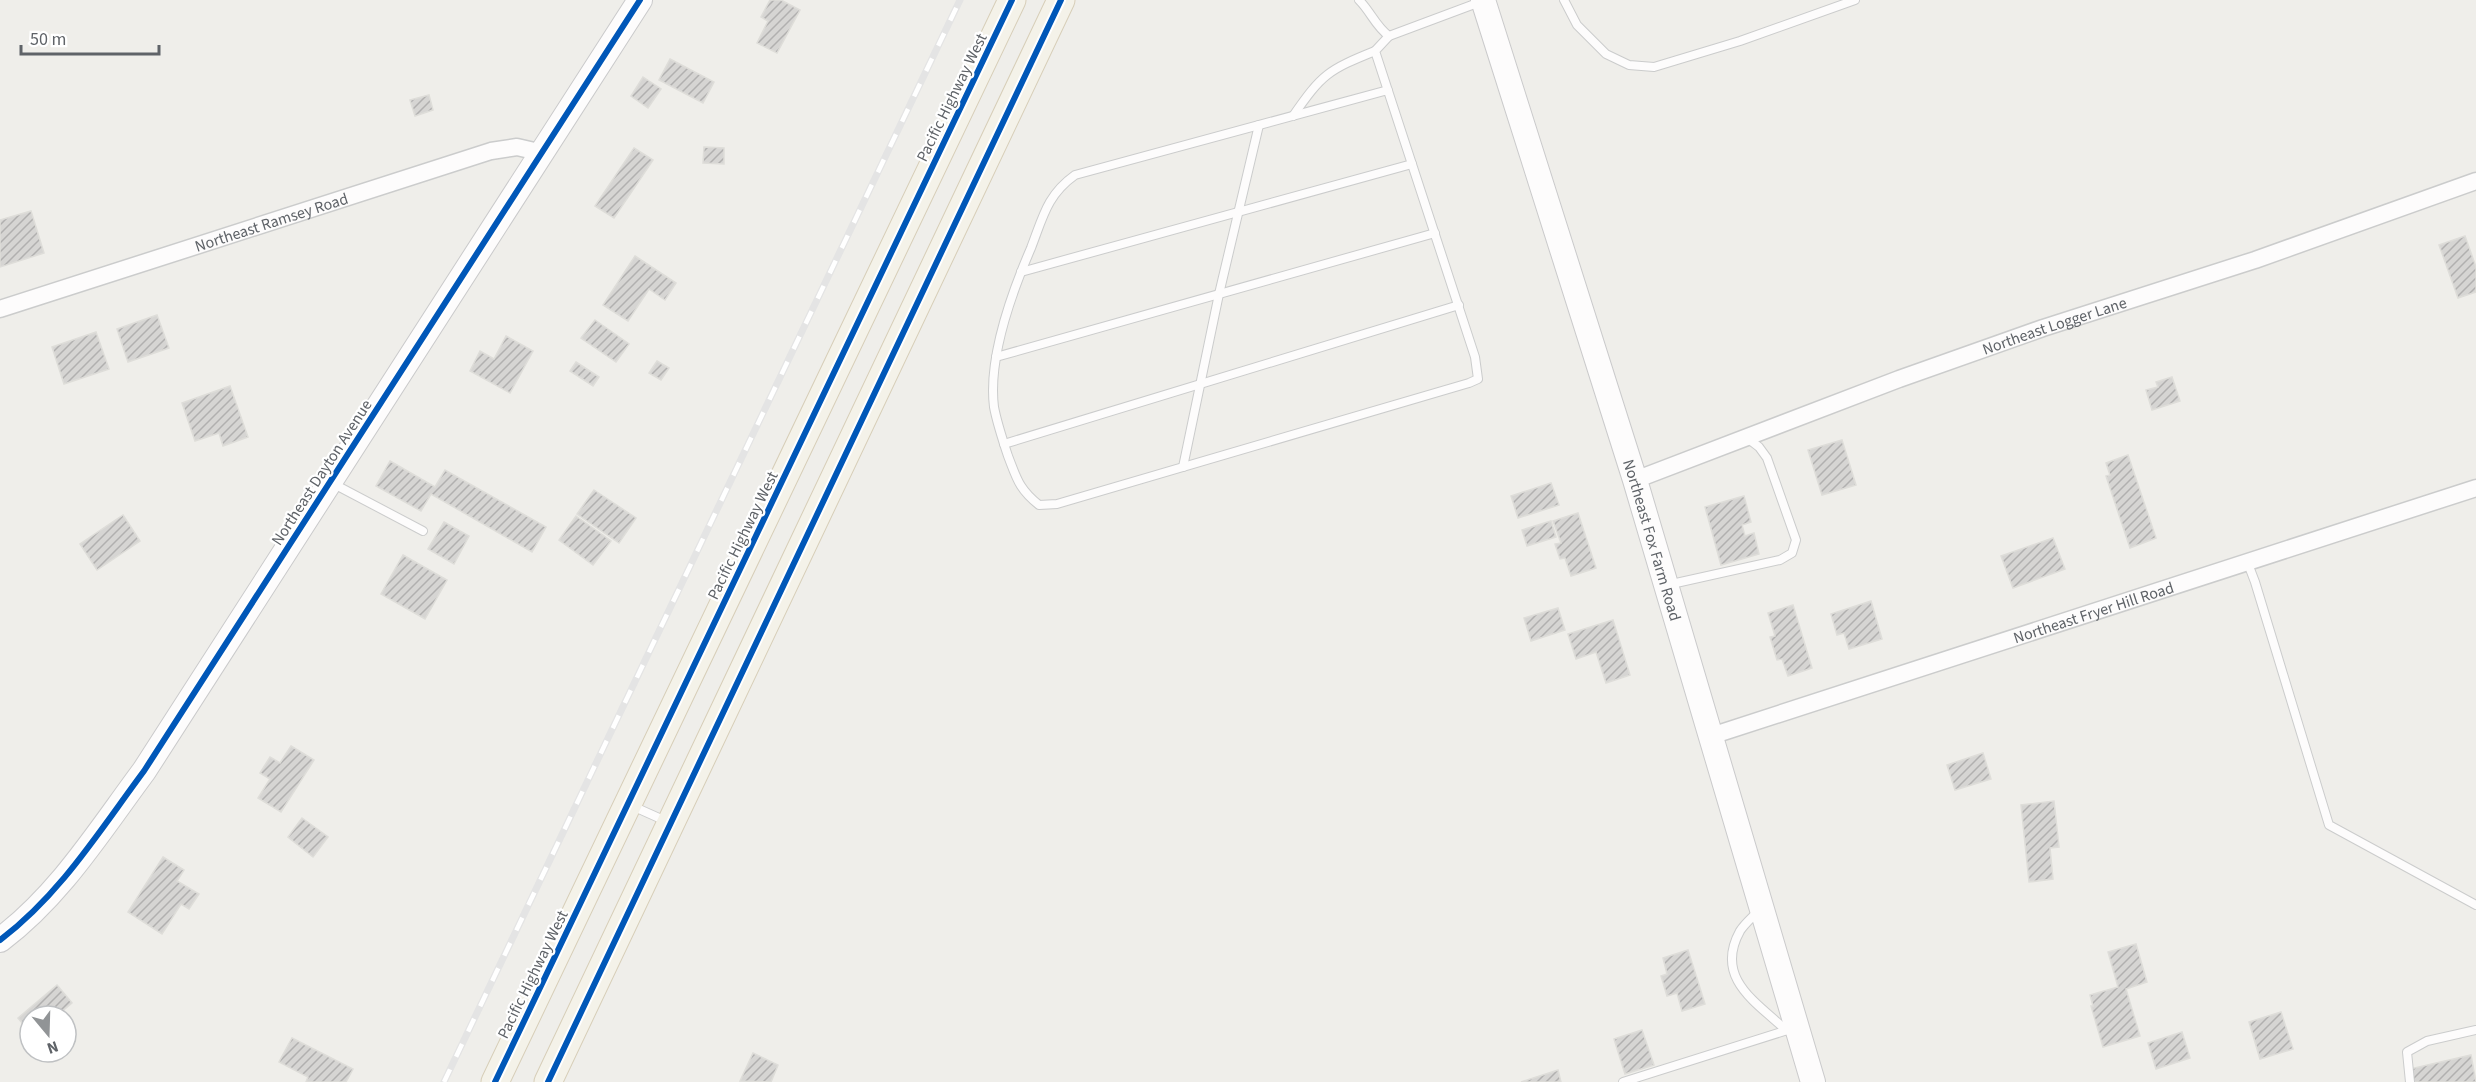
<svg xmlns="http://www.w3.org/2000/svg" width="2476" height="1082" viewBox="0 0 2476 1082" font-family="'Source Sans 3',sans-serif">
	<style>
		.building { fill: url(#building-hatch); stroke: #deddd9; stroke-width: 1.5 }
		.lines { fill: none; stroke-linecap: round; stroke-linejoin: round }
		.lane-casing { stroke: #cbcccc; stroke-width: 10 }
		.street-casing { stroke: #cbcccc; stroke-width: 19 }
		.secondary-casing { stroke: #cacacb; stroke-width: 26 }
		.primary-casing { stroke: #d7ceb8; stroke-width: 29 }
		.lane { stroke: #fdfcfc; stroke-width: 8 }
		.street { stroke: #fdfcfc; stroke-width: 16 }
		.secondary { stroke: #fdfcfc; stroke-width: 24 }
		.primary { stroke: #f4f2e9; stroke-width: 27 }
		.rail-casing { stroke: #e4e4e4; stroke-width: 7 }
		.rail { stroke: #fff; stroke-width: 4.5; stroke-dasharray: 14; stroke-linecap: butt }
		.cycleway-casing { stroke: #fff; stroke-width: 10 }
		.cycleway { stroke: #0057b8; stroke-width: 6 }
		.labels { text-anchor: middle; stroke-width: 4.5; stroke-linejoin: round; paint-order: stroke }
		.street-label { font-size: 16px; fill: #5f6368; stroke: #fff }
	</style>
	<defs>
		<pattern id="building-hatch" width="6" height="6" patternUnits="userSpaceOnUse" patternTransform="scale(1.5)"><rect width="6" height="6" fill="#d6d5d3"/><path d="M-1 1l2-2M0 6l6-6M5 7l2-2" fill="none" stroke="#b1b0af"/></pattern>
	</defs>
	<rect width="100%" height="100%" fill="#efeeea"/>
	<g class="building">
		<polygon points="770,0 781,0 800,10 777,53 757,43 768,21 761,17"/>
		<polygon points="670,59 714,82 703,103 659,80"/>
		<polygon points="643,77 661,89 648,108 631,96"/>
		<polygon points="429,95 433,110 415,116 410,100"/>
		<polygon points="704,147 724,148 724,164 703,163"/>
		<polygon points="634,148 653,160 614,218 595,206"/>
		<polygon points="31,211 44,253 0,267 0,220"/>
		<polygon points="2465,236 2476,267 2476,292 2458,298 2439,245"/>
		<polygon points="635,256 676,283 665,300 649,289 628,321 603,305"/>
		<polygon points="157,315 169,348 128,362 117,329"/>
		<polygon points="595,320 629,344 616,362 581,338"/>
		<polygon points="96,332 109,369 64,384 52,347"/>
		<polygon points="506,336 533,351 510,393 470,371 480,351 494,359"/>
		<polygon points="657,361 669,368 661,380 649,373"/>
		<polygon points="576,362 599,377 593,386 570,371"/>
		<polygon points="2172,377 2180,401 2152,410 2146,390 2158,387 2156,382"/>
		<polygon points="230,386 248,437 223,446 219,433 195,441 182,403"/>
		<polygon points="1842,440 1856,485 1822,495 1808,450"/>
		<polygon points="2128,455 2156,538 2130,548 2106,476 2110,475 2106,463"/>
		<polygon points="390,461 435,487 445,470 546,527 532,552 431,494 421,511 376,486"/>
		<polygon points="1551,483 1559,505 1518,518 1511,496"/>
		<polygon points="594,490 636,518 619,543 577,514"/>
		<polygon points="1744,496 1751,522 1742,525 1745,536 1754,533 1759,554 1721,565 1705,507"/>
		<polygon points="1578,513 1596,568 1571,576 1565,558 1560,559 1555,544 1561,543 1553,521"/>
		<polygon points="123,515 140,541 97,570 80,544"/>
		<polygon points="576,516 611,541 593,565 559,540"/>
		<polygon points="1551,521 1556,537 1527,546 1522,530"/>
		<polygon points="444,522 469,536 454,564 428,549"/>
		<polygon points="2053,538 2065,569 2013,588 2001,556"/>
		<polygon points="403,555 447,580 425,619 381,594"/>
		<polygon points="1871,601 1882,639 1849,649 1844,633 1837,635 1831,614"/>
		<polygon points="1793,605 1812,668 1788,676 1782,659 1777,660 1770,637 1775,636 1768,613"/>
		<polygon points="1558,608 1565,630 1531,641 1524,618"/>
		<polygon points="1613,620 1630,675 1606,683 1596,652 1576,659 1568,634"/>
		<polygon points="291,746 314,760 281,812 258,798 270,779 260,773 270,757 280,763"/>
		<polygon points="1983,753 1991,779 1955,790 1947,765"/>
		<polygon points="2054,801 2059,847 2050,848 2053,879 2029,882 2021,805"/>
		<polygon points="302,818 328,837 313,857 288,837"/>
		<polygon points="163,857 184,870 177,881 199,894 189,909 181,904 162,934 128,912"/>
		<polygon points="2136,944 2147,982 2126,989 2140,1036 2103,1047 2091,1006 2093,1006 2090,995 2118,987 2108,952"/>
		<polygon points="1688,950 1705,1004 1682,1011 1677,993 1667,996 1661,976 1667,974 1663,958"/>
		<polygon points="57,985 72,1003 59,1014 61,1016 30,1016 30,1032 18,1018"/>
		<polygon points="2281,1012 2293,1049 2260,1059 2249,1022"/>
		<polygon points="1642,1030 1654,1065 1625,1074 1614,1039"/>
		<polygon points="2182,1032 2190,1058 2156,1069 2148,1043"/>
		<polygon points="292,1038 353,1069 346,1082 306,1082 308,1077 279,1062"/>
		<polygon points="753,1053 778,1065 771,1082 740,1081"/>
		<polygon points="2471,1055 2476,1082 2413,1082 2410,1069"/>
		<polygon points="1558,1070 1561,1082 1521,1082"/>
	</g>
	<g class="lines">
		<g class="lane-casing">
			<g id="lane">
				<path d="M1359,0c12,12 17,27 30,36l91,-34"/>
				<polyline points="1564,0 1577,25 1606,54 1629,65 1654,67 1740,41 1855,0"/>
				<path d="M1388,90l-313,85c-28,20 -32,42 -44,73 -19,44 -43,111 -37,159 3,16 9,34 14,49 9,23 11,33 31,49l18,-1 412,-121 9,-4 -3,-22c-33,-102 -66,-204 -100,-306l14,-15"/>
				<path d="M1293,116c29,-42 35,-46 82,-65"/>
				<polyline points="1021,272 1412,164"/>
				<polyline points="996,357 1435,233"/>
				<polyline points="1004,444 1459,305"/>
				<polyline points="1183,467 1219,294 1259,125"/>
				<polyline points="330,482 423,531"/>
				<polyline points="2247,561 2255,582 2329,825 2476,905"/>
				<polyline points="1667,585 1780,560 1792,553 1796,540 1767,458 1759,447 1746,437"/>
				<polyline points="630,805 668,822"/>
				<path d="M1759,910c-5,6 -14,13 -19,21 -26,47 16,71 46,99"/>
				<polyline points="1623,1082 1794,1028"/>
				<polyline points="2410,1082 2407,1052 2427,1041 2476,1030"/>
			</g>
		</g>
		<g class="street-casing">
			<g id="street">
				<path id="s1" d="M0,309l491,-158 26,-4 26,6"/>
				<path id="s2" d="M1635,480l264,-101 144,-51 212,-68 221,-79"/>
				<path id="s3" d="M1711,736l765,-248"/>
			</g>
		</g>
		<g class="secondary-casing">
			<g id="secondary">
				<path id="s4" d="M1483,0l152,480 178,602"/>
				<path d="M0,940c60,-45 100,-110 144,-169l496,-771"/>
			</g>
		</g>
		<g class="primary-casing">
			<g id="primary">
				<polyline points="495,1082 1012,0"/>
				<polyline points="548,1082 1061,0"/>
			</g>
		</g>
		<use href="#lane" class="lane"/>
		<use href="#street" class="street"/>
		<use href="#secondary" class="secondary"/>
		<use href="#primary" class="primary"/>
		<g class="rail-casing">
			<polyline id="rail" points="444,1082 960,0"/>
		</g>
		<use href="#rail" class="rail"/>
		<g class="cycleway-casing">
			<g id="cycleway">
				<path d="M0,940c60,-45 100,-110 144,-169l496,-771"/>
				<polyline points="495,1082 1012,0"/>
				<polyline points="548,1082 1061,0"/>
			</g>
		</g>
		<use href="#cycleway" class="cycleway"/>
	</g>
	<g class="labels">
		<g class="street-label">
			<text transform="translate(951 97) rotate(-64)" y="6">Pacific Highway West</text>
			<text dy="6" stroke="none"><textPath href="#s1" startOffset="285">Northeast Ramsey Road</textPath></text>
			<text dy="6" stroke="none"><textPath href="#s2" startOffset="447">Northeast Logger Lane</textPath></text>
			<text transform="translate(321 472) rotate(-57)" y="6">Northeast Dayton Avenue</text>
			<text transform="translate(742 535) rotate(-64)" y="6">Pacific Highway West</text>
			<text dy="6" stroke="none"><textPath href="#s4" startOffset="566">Northeast Fox Farm Road</textPath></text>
			<text dy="6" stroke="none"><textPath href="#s3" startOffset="402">Northeast Fryer Hill Road</textPath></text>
			<text transform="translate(532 974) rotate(-64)" y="6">Pacific Highway West</text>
		</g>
	</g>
	<g transform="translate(48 1034) rotate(161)"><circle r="28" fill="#ffffff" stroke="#bfc1c3" stroke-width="1.5"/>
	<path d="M0-4.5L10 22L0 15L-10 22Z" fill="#919496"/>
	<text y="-9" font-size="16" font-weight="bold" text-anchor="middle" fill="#5f6368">N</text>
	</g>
	<path d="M21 45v9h138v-9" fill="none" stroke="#5f6368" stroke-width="3"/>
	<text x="30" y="45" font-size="18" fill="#5f6368" stroke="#ffffff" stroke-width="4.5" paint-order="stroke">50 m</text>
</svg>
